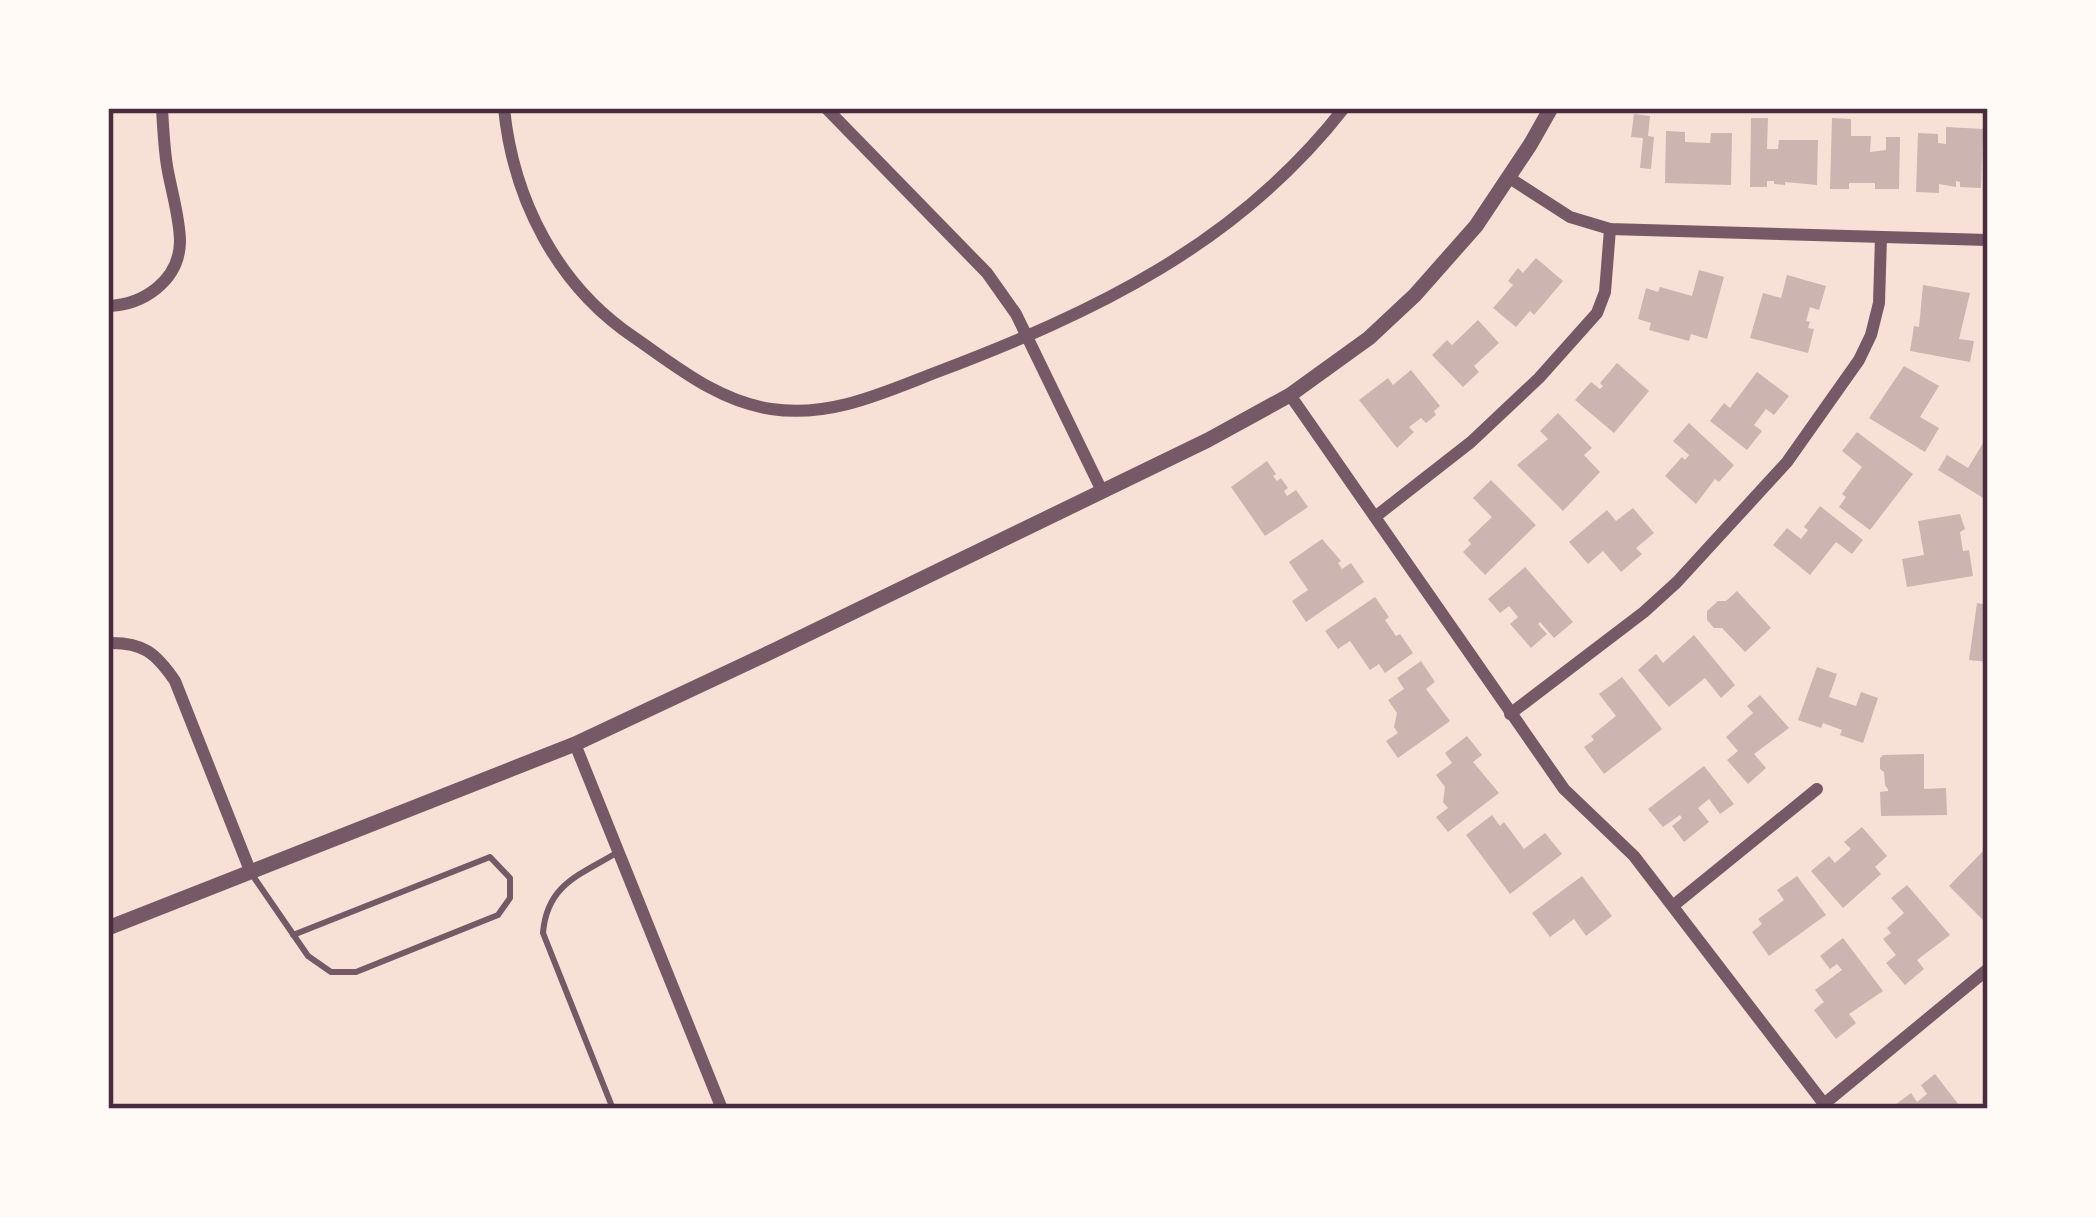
<svg xmlns="http://www.w3.org/2000/svg" width="2096" height="1217" viewBox="0 0 2096 1217" font-family="Spectral,serif">
	<style>
		.building { fill: #ccb4b1 }
		.lines { fill: none; stroke-linecap: round; stroke-linejoin: round }
		.service { stroke: #755966; stroke-width: 6 }
		.minor { stroke: #755966; stroke-width: 12 }
		.tertiary { stroke: #755966; stroke-width: 15 }
		.neatline { fill: none; stroke: #4a2c40; stroke-width: 4.5 }
	</style>
	<rect width="100%" height="100%" fill="#f7e1d7"/>
	<g class="building">
		<polygon points="1634,114 1650,116 1648,136 1654,137 1651,169 1640,168 1643,138 1631,137"/>
		<polygon points="1751,118 1768,118 1767,149 1778,149 1779,140 1818,140 1817,185 1785,182 1785,185 1774,184 1774,181 1767,181 1767,187 1750,187"/>
		<polygon points="1832,118 1851,119 1851,136 1871,136 1870,152 1886,150 1886,137 1900,137 1899,189 1875,189 1875,183 1849,183 1849,189 1830,189"/>
		<polygon points="1946,127 1983,129 1981,188 1960,187 1960,182 1956,181 1956,187 1939,184 1939,193 1916,192 1918,133 1938,134 1938,143 1946,144"/>
		<polygon points="1666,131 1685,132 1685,142 1710,143 1711,133 1732,133 1731,185 1665,183"/>
		<polygon points="1536,258 1563,281 1534,315 1530,311 1516,327 1493,308 1513,285 1508,281 1518,268 1523,273"/>
		<polygon points="1699,270 1724,277 1707,339 1691,334 1689,341 1649,330 1651,323 1638,319 1646,288 1658,292 1660,287 1692,296"/>
		<polygon points="1787,275 1826,286 1819,310 1810,307 1806,321 1810,322 1808,328 1814,329 1808,353 1750,338 1763,293 1781,298"/>
		<polygon points="1923,285 1970,293 1959,339 1974,341 1970,362 1910,351 1914,326 1919,327"/>
		<polygon points="1478,320 1499,343 1474,366 1479,372 1463,387 1432,355 1447,340 1452,345"/>
		<polygon points="1617,363 1649,391 1614,433 1575,400 1591,382 1600,389 1603,386 1600,383"/>
		<polygon points="1904,366 1939,386 1920,417 1939,428 1925,452 1869,418"/>
		<polygon points="1411,370 1440,406 1434,411 1436,415 1426,423 1421,418 1409,427 1414,432 1397,448 1359,400 1388,378 1393,385"/>
		<polygon points="1757,372 1789,396 1774,415 1766,409 1754,425 1762,431 1747,450 1710,421 1724,403 1730,408"/>
		<polygon points="1558,413 1592,448 1584,455 1600,472 1563,511 1517,465 1548,439 1540,431"/>
		<polygon points="1689,423 1734,465 1719,482 1715,479 1696,504 1665,476 1682,457 1685,460 1689,455 1673,441"/>
		<polygon points="1857,432 1913,474 1870,530 1839,507 1846,497 1842,494 1862,467 1842,451"/>
		<polygon points="1988,435 1988,501 1938,470 1947,455 1968,468"/>
		<polygon points="1267,461 1276,474 1273,476 1277,481 1281,478 1288,488 1284,491 1287,496 1296,490 1308,507 1265,536 1231,487"/>
		<polygon points="1491,480 1536,525 1485,575 1463,552 1471,544 1468,540 1492,517 1473,498"/>
		<polygon points="1820,506 1863,540 1852,554 1836,542 1810,575 1773,545 1787,528 1801,539 1808,530 1804,527"/>
		<polygon points="1633,508 1654,533 1636,548 1642,554 1621,572 1603,551 1588,564 1569,542 1607,510 1616,521"/>
		<polygon points="1960,514 1965,529 1960,532 1963,551 1969,550 1973,576 1907,587 1902,559 1924,555 1918,521"/>
		<polygon points="1322,539 1341,561 1338,563 1342,569 1351,563 1364,582 1306,622 1292,601 1308,590 1289,562"/>
		<polygon points="1525,567 1573,622 1554,638 1540,622 1538,624 1547,634 1531,648 1510,624 1518,617 1509,606 1500,613 1488,599"/>
		<polygon points="1737,591 1771,628 1745,652 1722,628 1714,628 1707,620 1707,611 1718,601 1726,601"/>
		<polygon points="1375,597 1389,617 1385,620 1396,636 1400,634 1413,653 1385,673 1379,664 1370,670 1350,641 1338,649 1325,631"/>
		<polygon points="1977,603 1988,605 1988,662 1969,660"/>
		<polygon points="1694,635 1735,685 1721,698 1705,678 1669,707 1638,670 1656,654 1663,663"/>
		<polygon points="1421,661 1435,682 1426,689 1450,721 1398,758 1386,741 1398,733 1394,727 1397,713 1388,700 1404,689 1397,678"/>
		<polygon points="1817,667 1837,674 1829,697 1856,706 1861,692 1878,698 1863,743 1840,735 1842,730 1823,723 1821,728 1798,720"/>
		<polygon points="1622,677 1662,729 1604,774 1584,747 1594,740 1591,736 1616,716 1599,694"/>
		<polygon points="1760,695 1789,728 1754,754 1766,768 1748,784 1727,760 1738,751 1726,737 1753,713 1747,706"/>
		<polygon points="1467,736 1482,755 1473,762 1499,793 1448,832 1436,817 1448,808 1443,802 1445,787 1436,775 1452,763 1445,753"/>
		<polygon points="1924,754 1924,789 1946,788 1947,815 1881,816 1880,792 1888,791 1888,789 1885,785 1884,772 1880,769 1880,758 1883,755"/>
		<polygon points="1704,766 1734,804 1720,814 1709,799 1698,808 1709,822 1684,842 1672,826 1682,818 1680,815 1663,827 1648,809"/>
		<polygon points="1492,815 1500,826 1504,822 1524,849 1545,833 1562,854 1510,894 1466,835"/>
		<polygon points="1862,827 1887,856 1875,867 1881,874 1843,908 1811,871 1829,856 1835,863 1851,849 1844,842"/>
		<polygon points="1988,846 1988,917 1984,921 1949,886"/>
		<polygon points="1582,876 1612,916 1586,936 1574,919 1550,937 1532,913"/>
		<polygon points="1797,876 1826,915 1769,956 1752,932 1762,924 1758,919 1784,900 1777,890"/>
		<polygon points="1907,885 1950,935 1917,960 1924,969 1905,985 1886,963 1896,955 1883,939 1891,933 1887,928 1904,913 1891,898"/>
		<polygon points="1843,938 1883,991 1849,1014 1856,1023 1836,1039 1814,1010 1824,1002 1815,990 1842,970 1837,964 1830,969 1820,956"/>
		<polygon points="1935,1074 1962,1109 1898,1109 1895,1105 1911,1093 1917,1102 1927,1094 1921,1085"/>
	</g>
	<g class="lines">
		<g class="service">
			<polyline points="253,876 308,956 331,972 356,972 498,915 510,898 510,878 490,857 293,935"/>
			<path d="M613,1109l-70,-176c4,-49 37,-58 75,-81"/>
		</g>
		<g class="minor">
			<path d="M504,108c9,91 53,178 131,230 42,29 83,63 136,71 59,9 112,-16 166,-37 158,-60 300,-127 407,-264"/>
			<polyline points="826,108 987,273 1016,314 1102,491"/>
			<polyline points="1508,177 1570,217 1610,229 1988,240"/>
			<path d="M108,306c35,-1 71,-25 72,-64 0,-24 -9,-52 -13,-76 -3,-19 -4,-39 -5,-58"/>
			<polyline points="1290,395 1564,789 1634,856 1828,1109"/>
			<polyline points="1375,517 1471,442 1539,378 1597,313 1605,292 1610,229"/>
			<path d="M108,643c35,-1 48,10 67,38l76,192"/>
			<polyline points="1510,714 1644,612 1677,582 1787,462 1859,360 1871,335 1879,303 1881,237"/>
			<polyline points="575,744 722,1109"/>
			<polyline points="1674,905 1817,789"/>
			<polyline points="1824,1104 1988,969"/>
		</g>
		<polyline class="tertiary" points="108,928 575,744 775,650 1208,440 1290,395 1369,338 1415,295 1476,226 1530,145 1551,108"/>
	</g>
	<rect width="2096" height="1217" fill="none" stroke="#fffaf5" stroke-width="222"/>
	<rect x="111" y="111" width="1874" height="995" class="neatline"/>
</svg>
